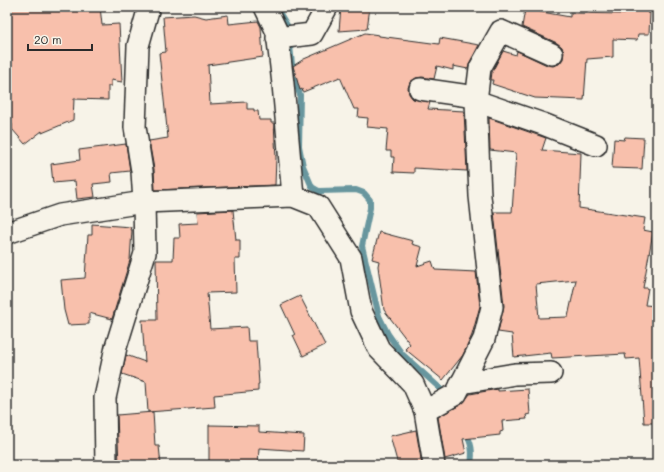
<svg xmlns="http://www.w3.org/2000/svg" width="664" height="472" viewBox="0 0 664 472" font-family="Mali,sans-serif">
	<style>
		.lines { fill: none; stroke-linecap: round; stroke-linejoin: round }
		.stream { stroke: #67969e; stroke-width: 6 }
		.building { fill: #f8c0ac; stroke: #2b2b2b; fill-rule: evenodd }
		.minor-casing { stroke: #2b2b2b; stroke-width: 24 }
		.minor { stroke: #f7f3e8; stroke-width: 21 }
	</style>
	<rect width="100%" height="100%" fill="#f7f3e8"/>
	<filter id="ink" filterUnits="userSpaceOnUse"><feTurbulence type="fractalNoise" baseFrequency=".025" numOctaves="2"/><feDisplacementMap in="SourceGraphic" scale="8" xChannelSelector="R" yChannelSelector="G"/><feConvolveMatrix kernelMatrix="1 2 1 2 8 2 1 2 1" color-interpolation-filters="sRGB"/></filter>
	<g filter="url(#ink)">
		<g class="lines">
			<g class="stream">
				<polyline points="276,7 288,27 293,74 300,95 299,146 303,166 312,187 319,191 356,190 364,193 370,200 370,208 362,246 379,316 388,334 402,354 443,391 457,416"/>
				<path d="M465,431c7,13 8,20 6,34"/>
			</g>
		</g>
		<g class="building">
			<polygon points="7,7 100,7 102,25 119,24 122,82 111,80 111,86 108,86 108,100 74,99 73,120 42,133 42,131 25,144 12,129 12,124 10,124 10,116 7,116"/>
			<polygon points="341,7 370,7 367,29 339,31"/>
			<polygon points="525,9 570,17 570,13 625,14 625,10 648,11 648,13 650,13 649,34 638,34 637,40 613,39 613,57 587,59 584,100 535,98 492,84 493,80 491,80 492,72 503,51 516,55 517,51 547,65 553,66 559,64 563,59 564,52 562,47 557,43 522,27"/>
			<polygon points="194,15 206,18 228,15 229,24 258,21 261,27 263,57 208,65 210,104 247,102 247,109 254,109 254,111 258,111 259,120 271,120 271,123 274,123 276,158 275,185 155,190 154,169 149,141 168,138 159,53 166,52 163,17"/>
			<polygon points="365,33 379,35 379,36 439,44 440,38 479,45 470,62 468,69 453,66 453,70 437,66 434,79 422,77 416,78 410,82 408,88 409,94 413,99 430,102 428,109 464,111 467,171 414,168 414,173 393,172 394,157 391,157 391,151 386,151 388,129 367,127 368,118 358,117 359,109 354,109 340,77 303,92 302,89 300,90 293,66 304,59"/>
			<path d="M489,118l57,20 -4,12 39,3 -2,55 66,10 -2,12 10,2 -10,56h5l-3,17 12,1 -3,28 3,-1v90h-13l-5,-65 -13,1 -1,-5 -73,4 -1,-5 -37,4 -2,-23 -14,-2 6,-26 -10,-94h18l4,-59 -26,-3zM576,280l-8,37 -29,1 -3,-34z"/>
			<polygon points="625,137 644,138 642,169 612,168 614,139 624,140"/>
			<polygon points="126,144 130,171 111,173 112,182 93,184 95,197 77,199 75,181 53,183 51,164 80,160 79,150"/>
			<polygon points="233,210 236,240 240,240 240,259 235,259 236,292 207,293 210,329 247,327 248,341 256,341 259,384 258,384 258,391 214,395 215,407 148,412 146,382 122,374 126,355 145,362 142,320 157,320 156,260 173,260 174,238 180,238 179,224 198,223 197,212"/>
			<polygon points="92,224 131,227 130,230 132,230 130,260 112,319 89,313 89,324 68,325 64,310 61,280 85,278 88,235 92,235"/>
			<polygon points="379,232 413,241 412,244 422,247 417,266 432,261 435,270 476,272 480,306 472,335 463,355 443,380 405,349 410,344 384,310 378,266 379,261 372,259"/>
			<polygon points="300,296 325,345 303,356 293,335 295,335 281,305"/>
			<polygon points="498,389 498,391 528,389 530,414 526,415 527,419 502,421 503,431 500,432 500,435 463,439 466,453 445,459 438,417 462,404 470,394"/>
			<polygon points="153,412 155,446 159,446 161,465 119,465 117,415"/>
			<polygon points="209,425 259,426 259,432 304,435 303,451 259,448 258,465 209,465"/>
			<polygon points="416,430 422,465 398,465 390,436"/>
		</g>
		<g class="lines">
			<g class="minor-casing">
				<g id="minor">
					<polyline points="265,7 277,32 283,84 293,196"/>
					<polyline points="277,38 312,34 327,7"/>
					<polyline points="420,89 476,97"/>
					<polyline points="476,101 543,124 596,145"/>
					<polyline points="7,233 60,215 144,202 293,196 318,206 351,258 361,311 379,349 413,384 425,411 434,465"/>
					<polyline points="461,383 515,374 551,373"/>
					<polyline points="425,411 456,394 484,339 492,307 480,196 476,101 480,68 501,31 552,54"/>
					<polyline points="106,465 105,398 116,347 145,253 144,202 142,171 135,127 138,46 149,7"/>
				</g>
			</g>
			<use href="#minor" class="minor"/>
		</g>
	</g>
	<rect width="664" height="472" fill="none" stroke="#f7f3e8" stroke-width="24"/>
	<rect x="12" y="12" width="640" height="448" fill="none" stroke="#2b2b2b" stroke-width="1.5" filter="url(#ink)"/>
	<path d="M28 44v6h64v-6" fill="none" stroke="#2b2b2b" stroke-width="2"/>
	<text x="34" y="44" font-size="12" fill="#2b2b2b" stroke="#f7f3e8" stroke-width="3" paint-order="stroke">20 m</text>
</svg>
